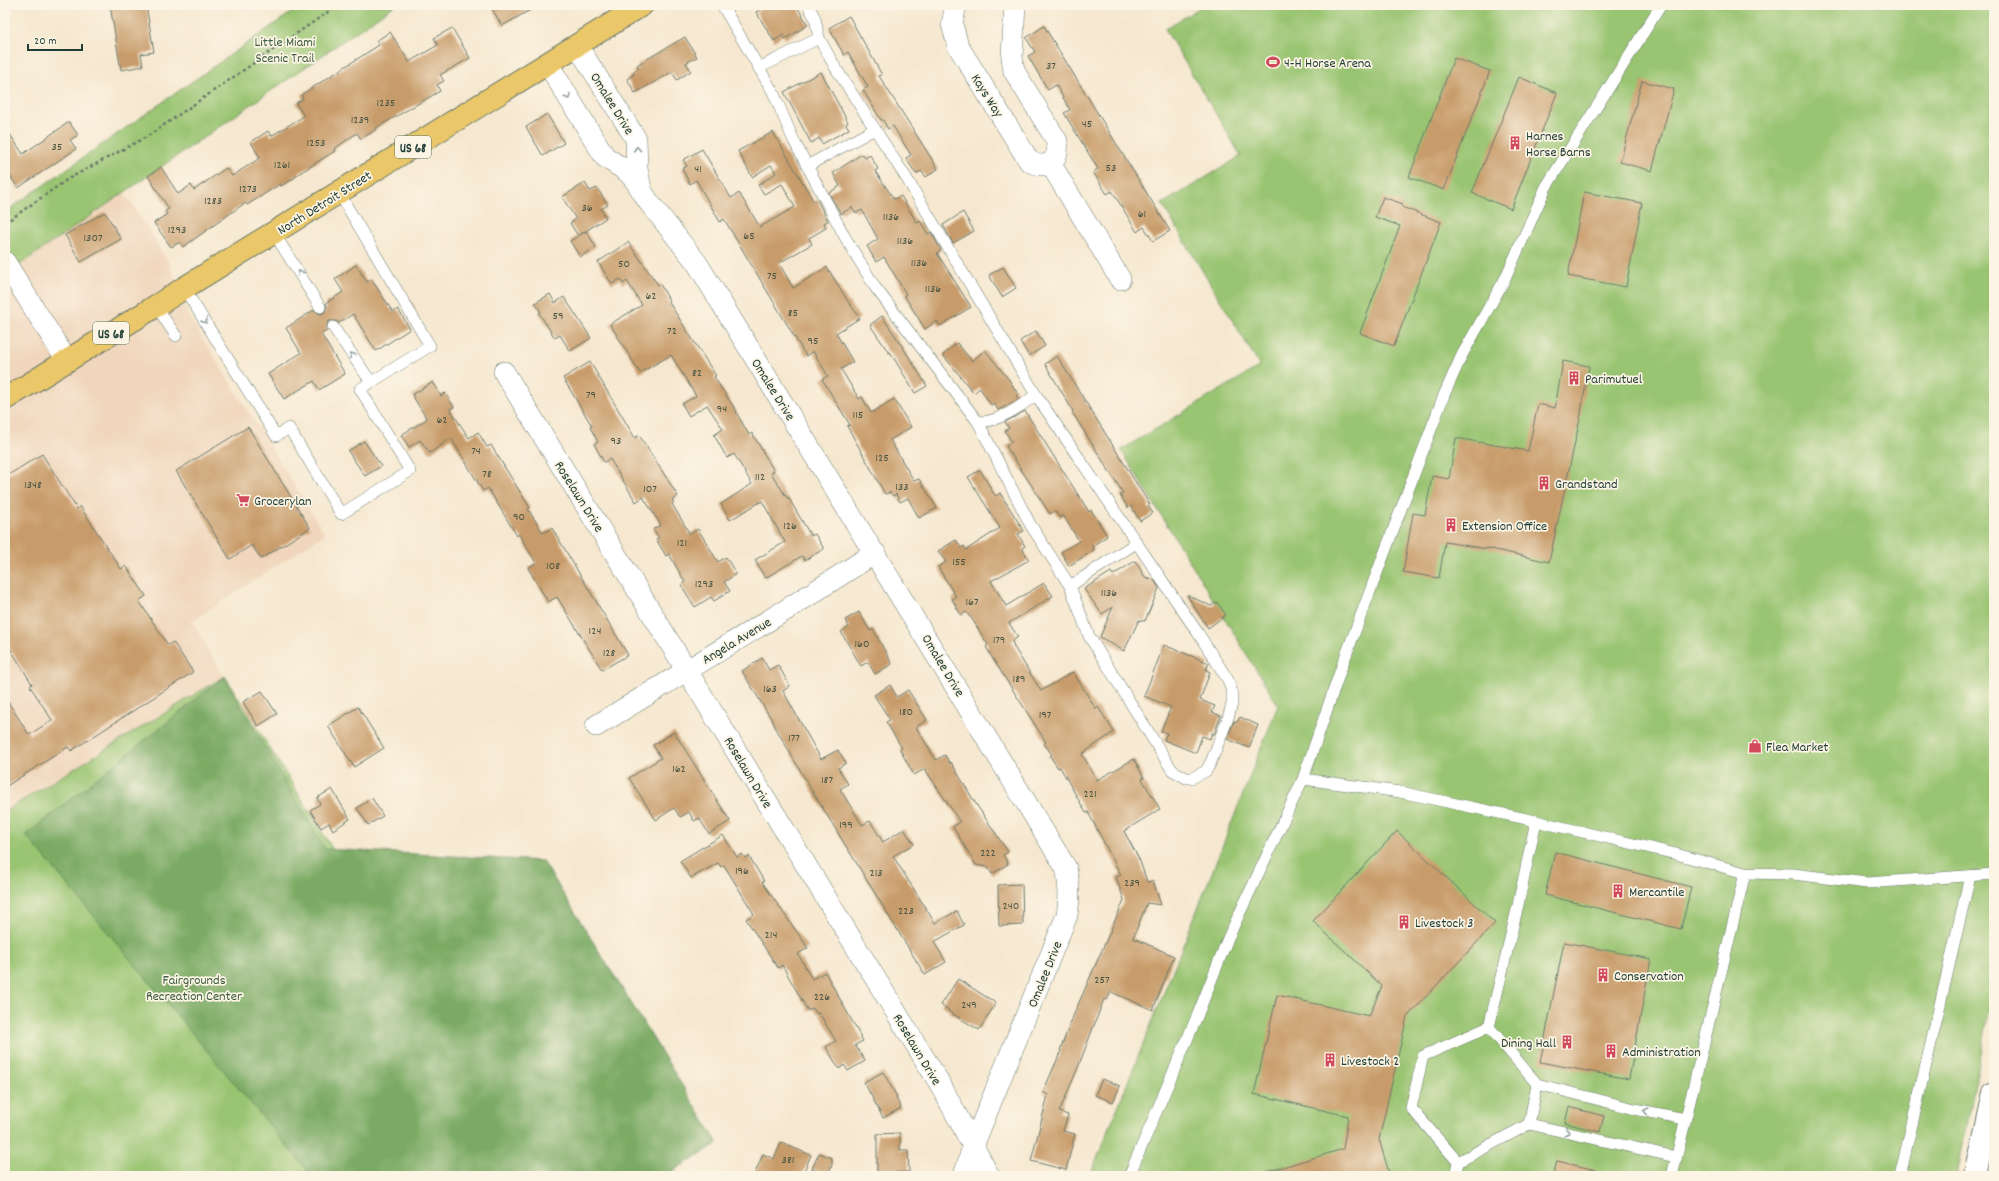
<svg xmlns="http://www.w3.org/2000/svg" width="1999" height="1181" viewBox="0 0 1999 1181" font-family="Dekko,sans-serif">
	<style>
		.built { fill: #f0d6bc }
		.green { fill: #99c471; stroke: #5c8052 }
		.forest { fill: #7aaa63; stroke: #4c744c }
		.building { fill: #c89c6a }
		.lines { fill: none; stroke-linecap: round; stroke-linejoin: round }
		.service-casing { stroke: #6a796b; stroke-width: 12 }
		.minor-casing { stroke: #6a796b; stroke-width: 22 }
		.tertiary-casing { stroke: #6a796b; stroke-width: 24 }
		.primary-casing { stroke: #6a796b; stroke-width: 24 }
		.trunk-casing { stroke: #6a796b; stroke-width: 24 }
		.path { stroke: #6a796b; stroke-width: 2.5; stroke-dasharray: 3 3; stroke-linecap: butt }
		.service { stroke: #fff; stroke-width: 11 }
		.minor { stroke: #fff; stroke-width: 21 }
		.tertiary { stroke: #fff; stroke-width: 22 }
		.primary { stroke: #eac769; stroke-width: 22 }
		.trunk { stroke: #eac769; stroke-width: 22 }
		.oneway { stroke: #8f9e9a }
		.labels { text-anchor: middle; stroke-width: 3.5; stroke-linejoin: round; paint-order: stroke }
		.number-label { font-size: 12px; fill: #495542 }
		.shield { fill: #fcf5e5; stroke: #617469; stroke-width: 1 }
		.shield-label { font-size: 13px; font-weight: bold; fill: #1f3d34 }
		.park-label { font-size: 14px; fill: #3e5f43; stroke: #fcf5e5 }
		.poi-label { font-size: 14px; fill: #1f3d34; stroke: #fcf5e5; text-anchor: start }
		.street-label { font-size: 14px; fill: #1f3d34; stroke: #fcf5e5 }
	</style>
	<rect width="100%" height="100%" fill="#fcf5e5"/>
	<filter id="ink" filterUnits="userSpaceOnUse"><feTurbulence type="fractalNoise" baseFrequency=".025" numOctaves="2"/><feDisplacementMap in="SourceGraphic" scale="8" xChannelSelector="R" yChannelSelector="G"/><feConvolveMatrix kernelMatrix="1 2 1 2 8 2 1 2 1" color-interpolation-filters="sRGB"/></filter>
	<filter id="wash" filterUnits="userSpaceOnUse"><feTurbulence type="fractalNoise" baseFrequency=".012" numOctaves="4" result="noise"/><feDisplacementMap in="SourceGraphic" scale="16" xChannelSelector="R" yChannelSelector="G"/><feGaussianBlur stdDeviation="0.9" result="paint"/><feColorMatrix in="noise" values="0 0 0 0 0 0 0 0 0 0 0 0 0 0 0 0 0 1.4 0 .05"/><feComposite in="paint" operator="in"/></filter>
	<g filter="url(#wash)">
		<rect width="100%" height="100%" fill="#f6e8d0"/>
		<polygon class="built" points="116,179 169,263 191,320 325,534 192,621 224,677 5,814 5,258"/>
		<g class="green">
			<polygon points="302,5 395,5 5,275 5,212"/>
			<polygon points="1204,5 1994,5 1994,987 1957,1176 1090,1176 1194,918 1278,705 1121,450 1260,366 1162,204 1241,156 1165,29"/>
			<polygon points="225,676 536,1176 5,1176 5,811"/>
		</g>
		<polygon class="forest" points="224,677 325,849 543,861 718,1143 665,1176 312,1176 26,835"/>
		<g id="blocks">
			<g class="building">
				<polygon points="110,5 146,5 154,52 141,54 143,66 121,70"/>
				<polygon points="490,5 539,5 502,26"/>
				<polygon points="768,5 796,5 808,25 785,39 783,35 774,41 756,12"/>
				<polygon points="849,16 882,75 879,76 938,169 926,177 921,171 916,174 906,158 911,155 893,126 888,129 883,120 881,120 863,90 868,87 848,52 844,55 829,28"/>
				<polygon points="1044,26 1170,231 1153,241 1144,227 1137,232 1112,191 1107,194 1093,172 1098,169 1064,113 1070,110 1056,85 1048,90 1028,56 1035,52 1026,38"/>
				<polygon points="452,28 470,58 440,75 444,81 437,85 440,91 376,128 377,129 361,139 357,133 334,149 335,151 295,176 296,177 281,186 280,184 247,205 245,203 183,247 180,242 171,247 154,223 167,214 165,211 169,209 148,176 161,167 178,194 191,185 194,190 226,168 232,176 260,158 251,142 268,131 271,136 304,116 296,103 303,99 301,95 379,45 376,41 390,32 409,62 438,45 434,38"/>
				<polygon points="685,37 697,57 686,63 691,71 677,80 672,72 635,93 627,79 634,74 633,72 639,68 637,65"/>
				<polygon points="1454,58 1490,71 1444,190 1409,177"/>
				<polygon points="821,72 848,122 846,124 849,129 822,144 819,138 811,143 784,92"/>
				<polygon points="1519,77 1557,93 1511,209 1472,193"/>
				<polygon points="1642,81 1674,89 1652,171 1620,162"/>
				<polygon points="547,114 564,143 543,156 526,127"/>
				<polygon points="69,122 78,135 70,140 76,149 18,188 5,168 5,127 23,154"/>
				<polygon points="773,132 814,202 817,200 828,221 824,223 826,228 809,238 812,244 779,263 793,288 827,267 847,300 860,318 836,333 853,362 841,369 859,399 862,397 871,413 894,399 911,427 890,440 914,481 919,479 937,508 919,518 908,498 900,502 896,494 893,496 890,492 885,494 847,426 850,425 822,379 828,376 813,351 806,356 724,219 720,222 696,180 690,184 682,169 687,166 683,160 702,149 731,198 739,193 760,227 795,207 782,184 764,194 758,185 776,173 771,165 752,177 738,151"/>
				<polygon points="862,154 865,158 870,155 878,169 875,171 894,199 901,196 917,223 920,221 928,234 931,232 941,250 937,253 971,307 940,326 937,321 925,329 904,295 906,294 884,257 876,262 867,246 878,239 862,210 856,213 852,207 841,214 829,193 840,186 833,173"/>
				<polygon points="585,183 590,191 597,188 608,205 601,209 606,218 578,236 570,223 576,219 562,197"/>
				<polygon points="1584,192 1642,203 1626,287 1568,276"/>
				<polygon points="1383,197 1403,204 1402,207 1441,222 1394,346 1360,333 1400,226 1375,217"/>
				<polygon points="105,212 121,239 81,262 65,235"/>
				<polygon points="963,212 974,231 953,243 943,225"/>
				<polygon points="586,231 596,247 580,257 570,241"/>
				<polygon points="628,242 658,285 660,284 669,300 668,301 716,376 714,377 737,412 736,412 749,435 752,433 774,471 771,473 787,498 788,497 811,536 815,534 824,549 805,560 802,556 765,578 755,560 785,542 762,501 730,520 721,504 752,484 734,454 727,458 714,435 723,429 707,405 689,416 682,404 696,396 671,355 640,373 610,324 642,305 627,281 623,284 620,279 612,284 598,262"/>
				<polygon points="356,265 367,282 371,279 393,312 398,309 410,329 376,351 353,314 339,323 336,321 329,321 327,324 327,331 321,334 345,374 319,390 314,381 284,399 268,374 301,353 286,328 314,310 320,314 324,313 327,307 326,303 343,292 335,279"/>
				<polygon points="1003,267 1016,288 1002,297 989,275"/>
				<polygon points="550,294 555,303 564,297 591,338 570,351 560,335 555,338 539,313 541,312 535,303"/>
				<polygon points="882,316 902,346 927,386 915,393 890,352 889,353 870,325"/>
				<polygon points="1036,331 1045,346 1029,356 1020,341"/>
				<polygon points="957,343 972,361 985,350 1009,380 1018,394 1016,396 1018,399 998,410 994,403 991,405 980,388 974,393 943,355"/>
				<polygon points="1057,356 1150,505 1148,506 1153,513 1140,521 1131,506 1128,508 1120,495 1123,493 1072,412 1073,411 1045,364"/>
				<polygon points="1563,361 1589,366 1580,419 1549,562 1487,548 1487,549 1445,542 1439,578 1403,572 1413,513 1425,515 1432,476 1449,479 1456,438 1528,451 1538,404 1555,408"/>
				<polygon points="590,362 635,438 639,435 678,496 672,500 674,502 672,504 690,534 698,529 718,562 726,557 736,574 724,582 730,591 714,601 711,597 695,607 681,585 685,582 669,554 666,556 656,539 659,538 653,529 661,525 643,497 636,502 610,459 604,462 594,444 598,442 590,427 592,426 563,378"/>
				<polygon points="433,382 441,396 445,393 454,407 450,409 469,438 478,432 487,447 491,445 530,508 528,509 543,533 552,528 628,655 602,670 557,597 548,602 528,568 536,563 519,534 517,536 488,488 483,491 451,438 430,453 420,440 409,447 401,435 427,419 412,395"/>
				<polygon points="1025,411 1089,512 1091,510 1107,536 1092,546 1094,550 1069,566 1061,552 1079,541 1063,515 1060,518 1055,511 1050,514 1006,446 1012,442 1005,431 1009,428 1005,422"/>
				<polygon points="248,427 310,528 261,559 252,545 230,559 176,471"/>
				<polygon points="364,441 381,466 365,476 348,451"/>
				<polygon points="42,454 77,509 80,506 121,569 126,566 146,596 139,601 168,645 173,642 193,672 71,751 68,747 5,787 5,697 29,735 52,720 30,686 32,684 5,640 5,477"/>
				<polygon points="980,470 994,494 996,496 1000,493 1024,531 1018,534 1025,546 1022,548 1029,560 991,581 1006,606 1044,583 1053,596 1009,623 1018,637 1012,641 1014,647 1041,691 1073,672 1096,709 1098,707 1114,732 1082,754 1097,780 1134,759 1144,778 1142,779 1160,809 1124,831 1140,861 1147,882 1153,881 1161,905 1147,903 1133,938 1174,956 1153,1010 1111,992 1107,1000 1104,999 1077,1070 1059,1112 1068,1115 1063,1131 1075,1134 1066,1170 1031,1161 1048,1095 1043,1092 1061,1051 1060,1050 1074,1014 1124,900 1116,877 1121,875 1088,812 1086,813 1060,767 1058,768 1050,756 1052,755 1044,743 1046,742 993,659 986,647 988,645 972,619 966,612 961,615 952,599 956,597 938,567 946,562 938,551 956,540 961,548 964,546 966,550 1000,528 968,477"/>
				<polygon points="1135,561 1145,577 1154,580 1159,588 1145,621 1139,620 1124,651 1100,637 1113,607 1102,614 1084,589 1111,572 1113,575"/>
				<polygon points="1187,595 1211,606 1217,602 1226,615 1208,628"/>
				<polygon points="859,612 870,631 873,629 892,664 875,674 868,662 861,666 841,632 849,627 845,620"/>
				<polygon points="1164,645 1209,663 1206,670 1210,672 1200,700 1215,706 1212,712 1221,716 1214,734 1212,733 1210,739 1202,736 1196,753 1164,740 1167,733 1161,731 1171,707 1144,696"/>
				<polygon points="762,658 769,670 778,665 790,686 783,691 821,759 838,750 846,763 838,768 848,784 840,789 862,825 870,821 883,842 904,829 914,844 893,856 935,923 957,911 964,925 934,942 946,962 925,975 811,789 774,725 775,725 742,671"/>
				<polygon points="890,685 897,697 908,690 927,720 916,727 936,760 945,755 950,764 951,762 974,801 1008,852 1003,855 1008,864 992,874 988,867 976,865 953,827 960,822 925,769 914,775 900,750 902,748 886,722 890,720 874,695"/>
				<polygon points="262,691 277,714 258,726 243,702"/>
				<polygon points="358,707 384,748 354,767 328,726"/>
				<polygon points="1240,717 1258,725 1249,748 1227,739 1234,721 1237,722"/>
				<polygon points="674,732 730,821 709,834 699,818 694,821 689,812 680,817 674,808 656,820 629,778 661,758 653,745"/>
				<polygon points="332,789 350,819 333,830 329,823 321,828 310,810 320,804 317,798"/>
				<polygon points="372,798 383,816 368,825 357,808"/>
				<polygon points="1397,831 1495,923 1407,1017 1379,1139 1390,1176 1267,1176 1266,1172 1343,1149 1348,1116 1254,1094 1277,995 1369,1016 1382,986 1313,921"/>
				<polygon points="723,835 737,857 742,854 745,858 749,856 764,881 762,882 808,948 798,954 812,979 825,972 863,1041 855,1045 865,1061 848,1071 844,1065 839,1069 826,1047 836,1041 819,1013 817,1014 813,1008 808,1011 782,965 778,968 746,919 754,914 724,865 721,867 718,863 691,878 680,861"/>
				<polygon points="1555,852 1691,887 1681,929 1545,895"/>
				<polygon points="1022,884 1023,925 999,926 998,885"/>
				<polygon points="1564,942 1651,959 1629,1079 1540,1062"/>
				<polygon points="958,979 996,1003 979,1030 948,1011 949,1010 941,1005"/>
				<polygon points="883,1072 897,1097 896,1098 901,1108 883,1118 864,1082"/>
				<polygon points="1102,1079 1120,1086 1113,1102 1095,1095"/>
				<polygon points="1569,1107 1604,1116 1600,1132 1565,1123"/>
				<polygon points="900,1133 900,1150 908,1150 909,1172 877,1173 877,1134"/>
				<polygon points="781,1143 811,1155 802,1176 763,1176 755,1173 763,1154 774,1159"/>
				<polygon points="819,1153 832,1158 832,1164 828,1175 812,1169"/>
				<polygon points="1557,1161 1596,1170 1595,1176 1553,1176"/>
			</g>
		</g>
	</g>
	<g filter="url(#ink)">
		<use href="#blocks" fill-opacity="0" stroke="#6a796b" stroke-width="1"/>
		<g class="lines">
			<g class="service-casing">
				<g id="service">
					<polyline points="722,5 773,92 794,141 845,237 875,287 978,422 1030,524 1070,586 1089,636 1172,770 1186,778 1192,778 1206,771 1211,762 1228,718 1232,704 1232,692 1228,680 1198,633 1036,395 907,179 835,67 819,38 815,18 808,5"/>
					<polyline points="759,68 819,38"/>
					<polyline points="807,166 875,129"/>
					<polyline points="274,233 320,307"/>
					<polyline points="184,288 276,436 289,428 341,514 410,471 360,389 430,346 339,193"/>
					<polyline points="156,306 176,336"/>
					<polyline points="333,327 371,382"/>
					<path d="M978,422c19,1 43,-16 58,-27"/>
					<polyline points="1070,586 1136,543"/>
					<polyline points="1303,779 1400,792 1536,821 1676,854 1745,873 1793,874 1867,883 1994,874"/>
					<polygon points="1489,1027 1537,1084 1529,1124 1458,1162 1411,1108 1423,1056"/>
					<polyline points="1489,1027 1518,905 1536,821"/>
					<polyline points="1537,1084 1635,1109 1685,1119"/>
					<polyline points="1529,1124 1676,1157"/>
					<polyline points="1129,1176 1198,1014 1228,938 1303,779 1343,663 1444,395 1462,355 1505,279 1546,187 1661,5"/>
					<polyline points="1455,1176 1458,1162"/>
					<polyline points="1672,1176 1745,873"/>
					<polyline points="1900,1176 1970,876"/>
				</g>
			</g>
			<g class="minor-casing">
				<g id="minor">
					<path d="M956,5l-4,19 6,22 71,115c18,10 31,0 28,-20l-43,-70 -2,-14 3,-52"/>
					<polyline points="577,45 636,139 637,169 641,188"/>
					<path d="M548,64l57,93 23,15 7,8 13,21 49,62 369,605c4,17 4,30 1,47l-94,231 -9,30"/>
					<polyline points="1050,163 1120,279"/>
					<polyline points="5,262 67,361"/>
					<polyline points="504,372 940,1084 989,1176"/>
					<polyline points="596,726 789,608 875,553"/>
				</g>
			</g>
			<g class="tertiary-casing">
				<polyline id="tertiary" points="1976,1176 1994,1093"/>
			</g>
			<g class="primary-casing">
				<polyline id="primary" points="156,306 184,288"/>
			</g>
			<g class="trunk-casing">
				<g id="trunk">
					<polyline points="184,288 642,5"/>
					<polyline points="5,399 156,306"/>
				</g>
			</g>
			<polyline class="path" points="5,223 68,179 148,136 338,5"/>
			<use href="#service" class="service"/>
			<use href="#minor" class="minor"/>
			<use href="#tertiary" class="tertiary"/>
			<use href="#primary" class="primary"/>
			<use href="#trunk" class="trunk"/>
		</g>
		<defs><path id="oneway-chevron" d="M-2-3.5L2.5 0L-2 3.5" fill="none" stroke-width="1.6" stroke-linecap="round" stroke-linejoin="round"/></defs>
		<g class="oneway">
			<use href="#oneway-chevron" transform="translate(568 97) rotate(59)"/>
			<use href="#oneway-chevron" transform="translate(637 149) rotate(-94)"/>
			<use href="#oneway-chevron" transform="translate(300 273) rotate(-122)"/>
			<use href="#oneway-chevron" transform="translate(205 321) rotate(58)"/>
			<use href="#oneway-chevron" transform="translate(352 355) rotate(-124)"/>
			<use href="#oneway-chevron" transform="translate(1646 1111) rotate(-169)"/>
			<use href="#oneway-chevron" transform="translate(1567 1132) rotate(13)"/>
		</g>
	</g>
	<defs>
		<g id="stadium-bare" transform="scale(1.08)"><path d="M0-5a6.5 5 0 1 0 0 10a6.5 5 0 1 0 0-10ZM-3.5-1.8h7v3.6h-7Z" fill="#d1495b" stroke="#fcf5e5" stroke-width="2.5" paint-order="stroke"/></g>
		<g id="building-bare" transform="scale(1.08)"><path d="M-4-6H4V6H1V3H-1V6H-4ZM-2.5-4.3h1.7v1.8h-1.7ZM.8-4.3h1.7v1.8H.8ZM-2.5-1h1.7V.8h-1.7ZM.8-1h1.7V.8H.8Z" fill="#d1495b" stroke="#fcf5e5" stroke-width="2.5" paint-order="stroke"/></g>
		<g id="supermarket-bare" transform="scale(1.08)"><path d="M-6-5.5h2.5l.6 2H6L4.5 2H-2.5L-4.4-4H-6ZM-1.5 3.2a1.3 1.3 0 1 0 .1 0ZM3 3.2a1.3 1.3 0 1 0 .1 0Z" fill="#d1495b" stroke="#fcf5e5" stroke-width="2.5" paint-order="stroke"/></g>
		<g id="shop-bare" transform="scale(1.08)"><path d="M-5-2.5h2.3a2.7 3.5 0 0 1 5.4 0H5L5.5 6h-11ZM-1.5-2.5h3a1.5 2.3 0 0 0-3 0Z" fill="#d1495b" stroke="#fcf5e5" stroke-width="2.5" paint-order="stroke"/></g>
	</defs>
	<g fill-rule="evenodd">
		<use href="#stadium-bare" x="1273" y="62"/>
		<use href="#building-bare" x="1515" y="143"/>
		<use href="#building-bare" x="1574" y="378"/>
		<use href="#building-bare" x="1544" y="483"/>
		<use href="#supermarket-bare" x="243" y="500"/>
		<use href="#building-bare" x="1451" y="525"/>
		<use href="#shop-bare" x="1755" y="746"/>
		<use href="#building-bare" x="1618" y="891"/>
		<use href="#building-bare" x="1404" y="922"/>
		<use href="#building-bare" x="1603" y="975"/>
		<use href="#building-bare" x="1567" y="1042"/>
		<use href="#building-bare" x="1611" y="1051"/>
		<use href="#building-bare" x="1330" y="1060"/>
	</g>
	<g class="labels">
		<g class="number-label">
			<text x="1051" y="69">37</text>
			<text x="386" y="106">1235</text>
			<text x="360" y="123">1239</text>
			<text x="1087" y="127">45</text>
			<text x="316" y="146">1253</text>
			<text x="57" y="150">35</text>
			<text x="282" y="168">1261</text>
			<text x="1111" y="171">53</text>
			<text x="698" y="172">41</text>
			<text x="248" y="192">1273</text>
			<text x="213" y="204">1283</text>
			<text x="587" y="211">36</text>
			<text x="1142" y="217">61</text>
			<text x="891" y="220">1136</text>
			<text x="177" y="233">1293</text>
			<text x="749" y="239">65</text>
			<text x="93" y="241">1307</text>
			<text x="905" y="244">1136</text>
			<text x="919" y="266">1136</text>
			<text x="624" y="267">50</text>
			<text x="772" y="279">75</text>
			<text x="933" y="292">1136</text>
			<text x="651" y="299">62</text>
			<text x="793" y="316">85</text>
			<text x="558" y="319">59</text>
			<text x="672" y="334">72</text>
			<text x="813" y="344">95</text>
			<text x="697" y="376">82</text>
			<text x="591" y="398">79</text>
			<text x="722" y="412">94</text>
			<text x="858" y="418">115</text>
			<text x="442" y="423">62</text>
			<text x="616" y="444">93</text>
			<text x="476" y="454">74</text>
			<text x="882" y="461">125</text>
			<text x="487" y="477">78</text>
			<text x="760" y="480">112</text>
			<text x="33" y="488">1348</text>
			<text x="902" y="490">133</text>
			<text x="650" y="492">107</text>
			<text x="519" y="520">90</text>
			<text x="790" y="529">126</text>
			<text x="682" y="546">121</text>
			<text x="959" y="565">155</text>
			<text x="553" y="569">108</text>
			<text x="704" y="587">1293</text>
			<text x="1109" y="596">1136</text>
			<text x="972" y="605">167</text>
			<text x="595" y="634">124</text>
			<text x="999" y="643">179</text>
			<text x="862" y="647">160</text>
			<text x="609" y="656">128</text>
			<text x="1019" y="682">189</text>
			<text x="770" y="692">163</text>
			<text x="906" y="715">180</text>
			<text x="1045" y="718">197</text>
			<text x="794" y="741">177</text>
			<text x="679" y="772">162</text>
			<text x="827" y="783">187</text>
			<text x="1090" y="797">221</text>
			<text x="846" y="828">199</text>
			<text x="988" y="856">222</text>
			<text x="742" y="874">196</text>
			<text x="876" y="876">213</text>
			<text x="1132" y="886">239</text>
			<text x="1011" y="909">240</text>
			<text x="906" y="914">223</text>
			<text x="771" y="938">214</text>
			<text x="1102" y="983">257</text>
			<text x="822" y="1000">226</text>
			<text x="969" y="1008">249</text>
			<text x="788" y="1163">381</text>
		</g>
		<g class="shield">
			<rect x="395" y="136" width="36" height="22" rx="3"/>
			<rect x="93" y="322" width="36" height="22" rx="3"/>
		</g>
		<g class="shield-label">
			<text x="413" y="152">US 68</text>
			<text x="111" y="338">US 68</text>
		</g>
		<g class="park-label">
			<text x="285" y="46">Little Miami<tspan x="285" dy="16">Scenic Trail</tspan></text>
			<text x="194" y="984">Fairgrounds<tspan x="194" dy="16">Recreation Center</tspan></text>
		</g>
		<g class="poi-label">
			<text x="1284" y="67">4-H Horse Arena</text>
			<text x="1526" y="140">Harnes<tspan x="1526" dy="16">Horse Barns</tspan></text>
			<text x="1585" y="383">Parimutuel</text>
			<text x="1555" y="488">Grandstand</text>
			<text x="254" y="505">Grocerylan</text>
			<text x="1462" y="530">Extension Office</text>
			<text x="1766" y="751">Flea Market</text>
			<text x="1629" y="896">Mercantile</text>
			<text x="1415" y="927">Livestock 3</text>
			<text x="1614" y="980">Conservation</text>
			<text x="1556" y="1047" text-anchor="end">Dining Hall</text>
			<text x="1622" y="1056">Administration</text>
			<text x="1341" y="1065">Livestock 2</text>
		</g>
		<g class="street-label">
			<text transform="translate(988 95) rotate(58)" y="5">Kays Way</text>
			<text transform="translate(613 103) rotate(58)" y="5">Omalee Drive</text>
			<text transform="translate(324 202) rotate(-32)" y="5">North Detroit Street</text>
			<text transform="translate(774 389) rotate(58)" y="5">Omalee Drive</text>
			<text transform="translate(580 496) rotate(58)" y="5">Roselawn Drive</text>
			<text transform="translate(736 640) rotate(-31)" y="5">Angela Avenue</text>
			<text transform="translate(944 665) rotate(59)" y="5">Omalee Drive</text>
			<text transform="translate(749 772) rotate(59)" y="5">Roselawn Drive</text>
			<text transform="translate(1044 974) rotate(-68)" y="5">Omalee Drive</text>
			<text transform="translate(918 1049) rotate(59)" y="5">Roselawn Drive</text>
		</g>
	</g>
	<rect width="1999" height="1181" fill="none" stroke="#fcf5e5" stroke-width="20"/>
	<path d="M28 44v6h54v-6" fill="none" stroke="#1f3d34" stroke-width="2"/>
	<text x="34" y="44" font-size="12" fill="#1f3d34" stroke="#fcf5e5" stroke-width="3" paint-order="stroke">20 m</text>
</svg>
